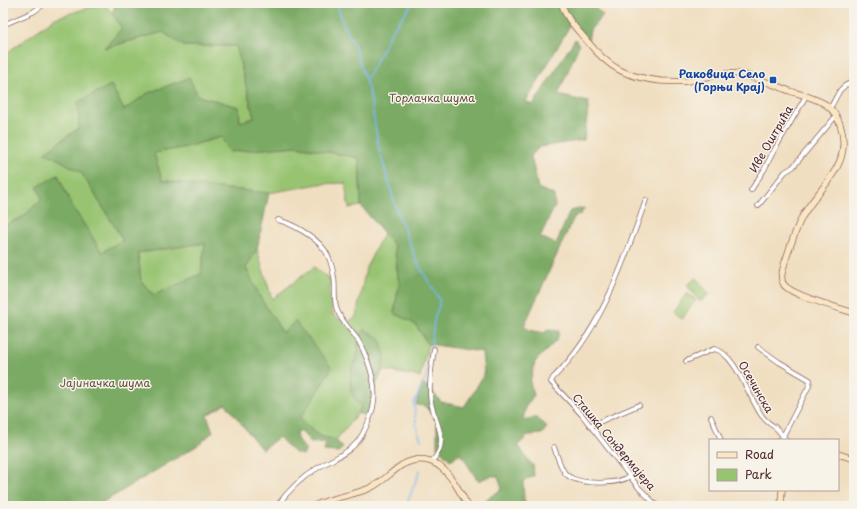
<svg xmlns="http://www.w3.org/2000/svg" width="857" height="509" viewBox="0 0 857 509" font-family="'Playpen Sans',sans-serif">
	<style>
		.green { fill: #98c472; stroke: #71724e }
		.forest { fill: #7aaa64; stroke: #626448; fill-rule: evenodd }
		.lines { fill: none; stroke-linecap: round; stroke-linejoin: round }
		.stream { stroke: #7db6ee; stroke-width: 1.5 }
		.street-casing { stroke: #84625f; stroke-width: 5.5 }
		.secondary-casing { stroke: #84625f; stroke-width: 7 }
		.street { stroke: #fff; stroke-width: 4 }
		.secondary { stroke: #fbe6c4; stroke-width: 5.5 }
		.transit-dot { fill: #1a4fb4; stroke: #f7f3e8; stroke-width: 1.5 }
		.labels { text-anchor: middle; stroke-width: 3; stroke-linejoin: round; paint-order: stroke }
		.transit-label { font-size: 11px; font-weight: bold; fill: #164399; stroke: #f7f3e8; text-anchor: end }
		.park-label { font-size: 11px; fill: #615140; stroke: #f7f3e8 }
		.street-label { font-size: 11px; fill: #4a1f2b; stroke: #f7f3e8 }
	</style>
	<rect width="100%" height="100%" fill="#f7f3e8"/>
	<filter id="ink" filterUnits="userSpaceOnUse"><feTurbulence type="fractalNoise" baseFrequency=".025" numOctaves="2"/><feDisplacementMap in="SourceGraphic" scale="8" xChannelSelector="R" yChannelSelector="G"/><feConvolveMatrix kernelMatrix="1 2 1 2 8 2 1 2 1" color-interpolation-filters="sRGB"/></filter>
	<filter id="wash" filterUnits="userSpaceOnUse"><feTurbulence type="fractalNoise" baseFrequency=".012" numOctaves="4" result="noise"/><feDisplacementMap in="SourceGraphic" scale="16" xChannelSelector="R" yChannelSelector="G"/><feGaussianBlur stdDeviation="0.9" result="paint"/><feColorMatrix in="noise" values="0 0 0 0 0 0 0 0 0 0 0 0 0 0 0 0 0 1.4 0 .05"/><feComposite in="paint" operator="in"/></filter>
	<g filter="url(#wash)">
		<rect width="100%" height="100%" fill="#f0dec0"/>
		<g class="green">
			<polygon points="104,3 112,13 122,28 105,48 163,32 184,46 236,46 254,118 240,122 239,107 198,96 189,78 148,93 124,110 111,85 79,128 45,152 81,172 123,240 102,252 72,206 58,175 42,198 23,217 3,226 3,51 5,54 55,18"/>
			<polygon points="221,137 257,149 297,146 359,158 361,206 349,208 345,183 319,184 269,193 199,186 162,180 153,153 186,147"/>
			<path d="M384,232l10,13 5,39 -5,29 21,11 13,20 -8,33 -37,-7 2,-14 -27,-13c0,4 0,9 -1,13 -1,4 -4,7 -5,11 -3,14 -3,29 9,39l-3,7 -22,27 -17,-4 -19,-17 -5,-97 -12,11 -22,-34 -15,-31 11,-19 15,50 42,-32 18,14 -3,12 4,22 13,8 10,-6 10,-49z"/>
			<polygon points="205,243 201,274 154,295 141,281 138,253"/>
			<polygon points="696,278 709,294 700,302 687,285"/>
			<polygon points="687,293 696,300 682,319 673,312"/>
		</g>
		<g class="forest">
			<path d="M116,3h474l13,12 -13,15 -2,12 -15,-22 -47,82 7,3 42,-66 4,6 -21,50 31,7 -5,38 -45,7 -8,9 7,32 16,7 1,11 -15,31 16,7 14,-33 14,-3 -3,6 -7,3 -50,109 5,4 16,3 2,-3 12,1 -2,9 -22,22 -5,20 4,13 -8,11 -3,14 12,-3 12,10 -5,7 -13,1 -11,10 10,15 5,5 1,11 -11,5 1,19 3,6h-51l26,-17 -4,-13h-8l-12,5 -17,-27 -11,6 -13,-13v-26l-12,-15 -9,-1 6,-21 7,3 12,15 23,5 11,-17 9,-16 -2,-22 -54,-8 -13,-20 -21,-11 5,-29 -5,-39 -33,-39 -2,-48 -62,-12 -67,6 -9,-15 -35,10 -32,6 8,27 37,6 70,7 -12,56 -11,19 15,31 22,34 12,-12 37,47 -32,51 19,17 17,4 7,8 -5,4 -14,-1 2,-9 -15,1 -9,-11h-6l1,7 9,11 -3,5 -10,-3 -14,-15 -17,13 -36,-46 -19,11 6,17 -15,13 -101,61h-94v-280l20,-9 19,-18 -5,-12 21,-12 14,31 30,46 21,-12 -42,-68 -36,-20 34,-24 -1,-26 33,-17 13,25 24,-17 41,-15 9,18 41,11 1,15 14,-4 -18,-72h-52l-21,-14 -59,16 18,-20 -10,-15zM205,243l-4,31 -47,21 -13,-14 -3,-28z"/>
			<path d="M365,329l15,10 5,17 -2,14 -9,19 -1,11 -6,17 -9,-4 3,-7c-12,-10 -12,-24 -9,-38 1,-4 4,-8 5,-12 4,-12 -2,-15 8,-27z"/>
		</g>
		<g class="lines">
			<g class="stream">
				<polyline points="337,3 342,21 354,45 370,95 379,149 397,211 417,262 439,299 439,306 435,316 426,377 414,403 416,425 421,440"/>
				<polyline points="366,79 378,58 392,30 413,3"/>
				<polyline points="406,506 420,470"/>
			</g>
		</g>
	</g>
	<g filter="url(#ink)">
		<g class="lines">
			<g class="street-casing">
				<g id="street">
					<polyline points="3,25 33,12 46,3"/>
					<path d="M830,108c10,-15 6,-19 24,-27"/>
					<polyline points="751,190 764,170 772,154 806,96"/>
					<path d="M646,200c-23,63 -44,130 -93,178l-2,4 31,33 57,73 18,18"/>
					<polyline points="758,206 785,172 793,167 836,116"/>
					<polyline points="758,347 779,362 810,380 809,386 783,436"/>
					<path d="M686,361l28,-12c21,3 36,51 48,67 4,6 9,8 14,12 4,4 7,8 10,12"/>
					<polyline points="711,417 721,440"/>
					<polyline points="590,426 639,405"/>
					<polyline points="779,440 784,437"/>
					<path d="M554,447c2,6 8,25 13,28 12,10 51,10 63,1"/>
					<path d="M432,461c21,-22 -1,-42 -2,-66 -1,-16 2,-31 4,-46"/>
					<path d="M277,506c11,-15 24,-28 39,-37 17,-11 36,-16 46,-34 15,-27 16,-45 6,-73 -3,-8 -6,-15 -10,-22 -7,-10 -17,-19 -21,-30 -4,-11 -1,-22 -3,-33 -1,-8 -5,-22 -10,-28 -10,-13 -31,-25 -46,-29"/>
				</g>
			</g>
			<g class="secondary-casing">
				<g id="secondary">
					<path d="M562,3c2,14 16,27 25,38 22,27 38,36 74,40 9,0 18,1 27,0 16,-3 33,-9 50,-7 18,2 35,11 52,17 10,3 22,6 31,11 10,4 15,12 19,22 14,42 -20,61 -38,93 -7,14 -12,30 -17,45 -2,8 -6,16 -1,23 9,11 55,23 70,28"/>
					<polyline points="838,454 854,459"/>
					<path d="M314,506c17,-9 38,-10 56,-18 12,-5 21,-16 32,-23 35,-19 52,16 66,41"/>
					<polyline points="781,506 782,490"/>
				</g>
			</g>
			<use href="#street" class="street"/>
			<use href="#secondary" class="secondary"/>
		</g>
	</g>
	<rect class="transit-dot" x="769" y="76" width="8" height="8" rx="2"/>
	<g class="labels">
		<g class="transit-label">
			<text x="765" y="78">Раковица Село<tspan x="765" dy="13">(Горњи Крај)</tspan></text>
		</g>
		<g class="park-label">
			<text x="432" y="102">Торлачка шума</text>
			<text x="105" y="387">Јајиначка шума</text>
		</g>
		<g class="street-label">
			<text transform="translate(771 139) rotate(-60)" y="4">Иве Оштрића</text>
			<text transform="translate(756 387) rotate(60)" y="4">Осечинска</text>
			<text transform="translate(614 442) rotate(50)" y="4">Сташка Сондермајера</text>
		</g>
	</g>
	<rect width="857" height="509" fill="none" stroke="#f7f3e8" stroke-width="16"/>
	<rect x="709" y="439" width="130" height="52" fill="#f7f3e8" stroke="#b29e9c"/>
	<rect x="717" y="452" width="20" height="6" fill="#fbe6c4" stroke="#b29e9c"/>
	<text x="745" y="459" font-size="12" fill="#4a1f2b">Road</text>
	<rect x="717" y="469" width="20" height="12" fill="#98c472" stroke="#b29e9c"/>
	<text x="745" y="479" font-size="12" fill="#4a1f2b">Park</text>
</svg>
